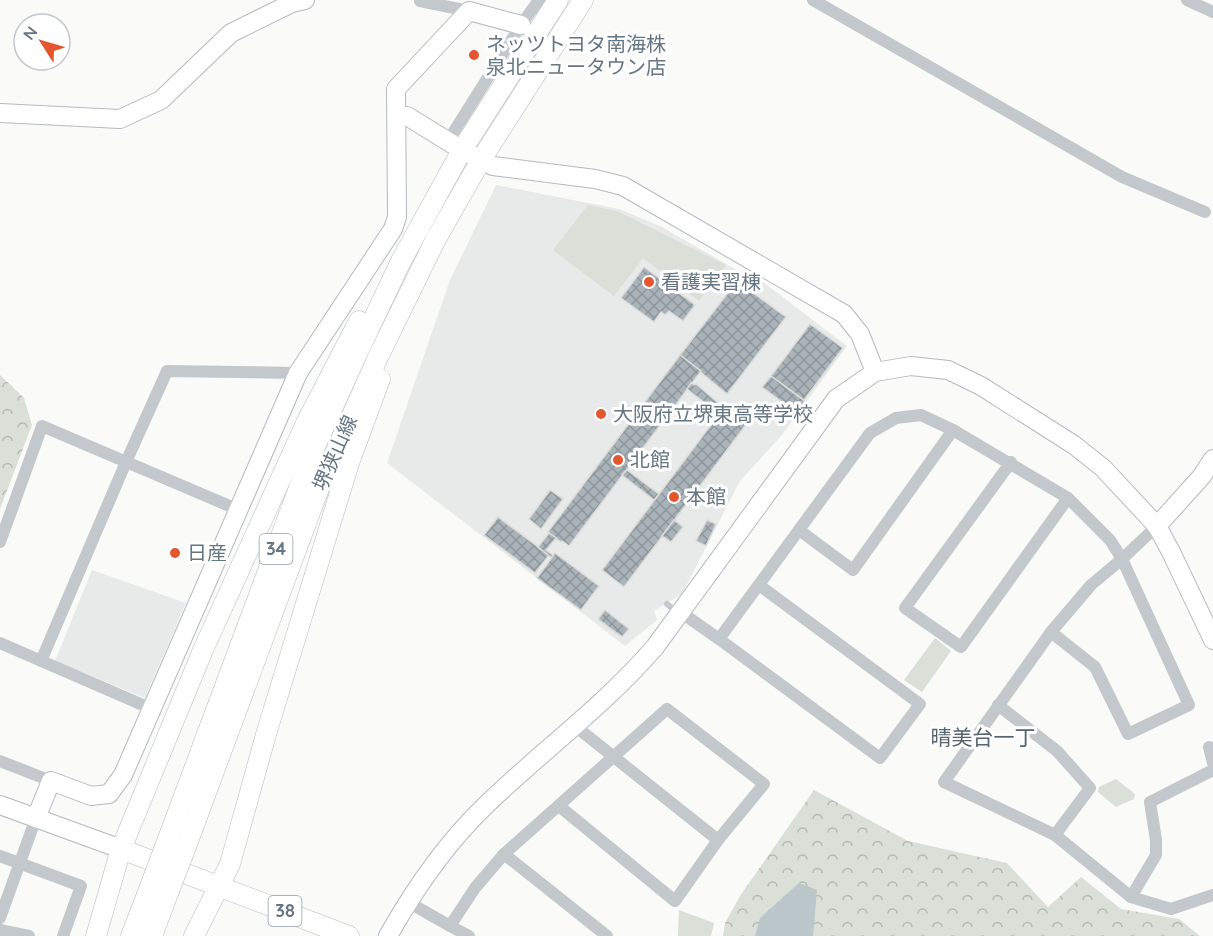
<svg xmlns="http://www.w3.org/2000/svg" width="1213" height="936" viewBox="0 0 1213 936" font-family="Quicksand,'Noto Sans JP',sans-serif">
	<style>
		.built { fill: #e8e9e9 }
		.green { fill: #dadfd7 }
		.forest { fill: url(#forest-crowns) }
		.water { fill: #bbc7cb }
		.building { fill: url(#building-cross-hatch); stroke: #dcdcda; stroke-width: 1.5 }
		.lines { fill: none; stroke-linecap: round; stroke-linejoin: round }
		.secondary-casing { stroke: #b3babf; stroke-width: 20 }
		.primary-casing { stroke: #b5babe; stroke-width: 21 }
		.lane { stroke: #c3c8cc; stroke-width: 6 }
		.street { stroke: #c3c8cc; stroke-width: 12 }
		.secondary { stroke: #fff; stroke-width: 18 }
		.primary { stroke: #fff; stroke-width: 20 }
		.primary-bridge-casing { stroke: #b5babe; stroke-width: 21; stroke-linecap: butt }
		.primary-bridge { stroke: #fff; stroke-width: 20 }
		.poi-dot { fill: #e4572e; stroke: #fff; stroke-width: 2 }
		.labels { text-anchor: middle; stroke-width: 6; stroke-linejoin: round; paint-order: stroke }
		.shield { fill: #fff; stroke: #939fa8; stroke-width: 1.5 }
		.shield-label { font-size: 18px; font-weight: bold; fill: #657683 }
		.poi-label { font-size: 20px; fill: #657683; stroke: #fff; text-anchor: start }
		.street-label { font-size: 20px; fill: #657683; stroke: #fff }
		.neighbourhood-label { font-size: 21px; fill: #57646e; stroke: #fff }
	</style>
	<defs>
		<pattern id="forest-crowns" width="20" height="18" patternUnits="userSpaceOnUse" patternTransform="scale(1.5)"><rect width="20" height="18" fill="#dadfd7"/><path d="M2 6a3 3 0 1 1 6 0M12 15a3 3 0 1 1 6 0" fill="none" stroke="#b4b9b4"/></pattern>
		<pattern id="building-cross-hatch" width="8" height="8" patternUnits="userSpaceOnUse" patternTransform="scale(1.5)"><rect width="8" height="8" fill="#aab3b9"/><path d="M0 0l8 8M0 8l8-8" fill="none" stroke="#8e969c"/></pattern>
	</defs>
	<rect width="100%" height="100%" fill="#fafaf8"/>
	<g class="built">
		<polygon points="496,185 619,209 660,226 742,273 750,271 761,276 759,279 847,346 782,435 740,481 682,594 654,611 657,620 625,646 387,463 450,280"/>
		<polygon points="92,570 186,603 145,698 55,661"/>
	</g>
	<g class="green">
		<polygon points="588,205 617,211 726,265 699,301 643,258 614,296 553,250"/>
		<polygon points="935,638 951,651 922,692 904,680"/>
		<polygon points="1116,779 1135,794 1134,799 1116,807 1098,792 1099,787"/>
		<polygon points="679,910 714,923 711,936 678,936"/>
	</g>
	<g class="forest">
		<polygon points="0,375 24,398 32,425 0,509"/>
		<polygon points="814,790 908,841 1007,863 1048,907 1081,877 1121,909 1179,919 1200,936 723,936 725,923 740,896"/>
	</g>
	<polygon class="water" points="799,883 817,890 813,936 755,936 760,918"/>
	<g class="building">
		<polygon points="644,267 695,305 683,321 669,311 665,315 661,312 654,322 621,298"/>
		<polygon points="737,281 786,317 727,394 680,355"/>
		<polygon points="810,324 843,348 804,400 771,376"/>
		<polygon points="680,355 701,371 569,546 562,541 561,542 548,532"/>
		<polygon points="771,376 806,402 797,413 762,387"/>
		<polygon points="691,383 694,385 696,384 724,408 719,414 687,389"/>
		<polygon points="726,405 748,422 624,587 602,570"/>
		<polygon points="627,470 659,494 654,500 622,475"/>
		<polygon points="550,490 563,499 541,529 529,519"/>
		<polygon points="498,517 549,555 535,573 484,535"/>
		<polygon points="674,520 683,527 671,542 662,536"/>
		<polygon points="707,520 716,524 706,546 696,541"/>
		<polygon points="549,533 556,538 546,550 553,555 552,558 538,547"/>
		<polygon points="555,553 599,586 581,610 537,578"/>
		<polygon points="605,610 629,629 622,637 598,619"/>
	</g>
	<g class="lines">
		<g class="secondary-casing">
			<g id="secondary">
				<polyline points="0,113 120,119 161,100 231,33 292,3 305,0"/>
				<polyline points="397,118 407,116 462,150 493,166 595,179 623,186 844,314 860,334 875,372"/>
				<polyline points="1157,526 1202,476 1213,459"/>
				<polyline points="0,805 121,849"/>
				<polyline points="36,818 51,781 91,796 109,794 123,775 298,373 393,229 397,217 396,89 469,11 521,25"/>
				<path d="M388,936c27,-48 59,-94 99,-132 55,-53 118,-99 168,-157l181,-248 39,-27 36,-6 37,4 33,16 93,59 29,23 54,58 14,26 42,88"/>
			</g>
		</g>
		<g class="primary-casing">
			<g id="primary">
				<polyline points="166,844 312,453 356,356 401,261 462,150 558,0"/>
				<polyline points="121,849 349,936"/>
				<polyline points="184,852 318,491 379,355 436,239 481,160 583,0"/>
				<polyline points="96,936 121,849 203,650 307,421 359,321"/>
				<polyline points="131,936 151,884"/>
				<polyline points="152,936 169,891"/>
				<polyline points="194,936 230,864 267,731 349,463 380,379"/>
			</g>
		</g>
		<polyline class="lane" points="667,604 678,613"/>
		<g class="street">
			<polyline points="813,0 1122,177 1205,212"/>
			<polyline points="1187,0 1213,12"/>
			<polyline points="420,1 469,11"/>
			<polyline points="448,141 521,25 539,0"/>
			<polyline points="1011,462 905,608 961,647 1068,498"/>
			<polyline points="1157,526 1122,559 1091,585 1051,632 944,782 1055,835 1131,897 1171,909 1213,895"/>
			<polyline points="799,530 853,570 953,430"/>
			<polyline points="0,542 42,426 239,510"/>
			<polyline points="682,613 719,639 870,433 896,418 921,415 953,430 1068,498 1110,540 1122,559 1189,705 1128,734 1095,667 1051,632"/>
			<polyline points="719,639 880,758 920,704 759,585"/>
			<polyline points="0,643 152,709"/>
			<polyline points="41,661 126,462 167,371 298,373"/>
			<polyline points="998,705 1057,751 1090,788 1055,835"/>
			<polyline points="575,726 718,840"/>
			<polyline points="1209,747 1213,763"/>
			<polyline points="0,761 51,781"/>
			<polyline points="504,854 607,936"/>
			<polyline points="0,856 81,886 63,936"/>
			<polyline points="1131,897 1156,855 1156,840 1150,802 1213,770"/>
			<polyline points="408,902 450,926 475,888 504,854 667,709 764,784 718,840 675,901 559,806"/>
			<polyline points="0,918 36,818"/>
			<polyline points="450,926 469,936"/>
			<polyline points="0,930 29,936"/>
		</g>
		<use href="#secondary" class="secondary"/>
		<use href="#primary" class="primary"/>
		<g class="primary-bridge-casing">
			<g id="primary-bridge">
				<polyline points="151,884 166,844"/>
				<polyline points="169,891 184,852"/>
			</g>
		</g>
		<use href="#primary-bridge" class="primary-bridge"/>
	</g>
	<g class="poi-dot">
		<circle cx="474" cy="55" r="6"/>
		<circle cx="649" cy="282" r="6"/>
		<circle cx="601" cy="414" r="6"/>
		<circle cx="618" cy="460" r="6"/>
		<circle cx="674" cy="497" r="6"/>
		<circle cx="175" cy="553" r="6"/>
	</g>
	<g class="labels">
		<g class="shield">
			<rect x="259.5" y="534" width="33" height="30" rx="4.5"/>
			<rect x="268.5" y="896" width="33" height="30" rx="4.5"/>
		</g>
		<g class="shield-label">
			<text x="276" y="555">34</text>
			<text x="285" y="917">38</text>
		</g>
		<g class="poi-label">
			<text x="486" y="51">ネッツトヨタ南海株<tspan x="486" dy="23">泉北ニュータウン店</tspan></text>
			<text x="661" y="289">看護実習棟</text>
			<text x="613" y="421">大阪府立堺東高等学校</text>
			<text x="630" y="467">北館</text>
			<text x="686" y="504">本館</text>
			<text x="187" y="560">日産</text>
		</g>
		<g class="street-label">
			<text transform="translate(335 453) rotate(-66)" y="7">堺狭山線</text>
		</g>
		<g class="neighbourhood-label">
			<text x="983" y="745">晴美台一丁</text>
		</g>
	</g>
	<g transform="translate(42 42) rotate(307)"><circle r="28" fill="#ffffff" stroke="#c1c8cd" stroke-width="1.5"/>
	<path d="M0-4.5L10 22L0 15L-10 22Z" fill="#e4572e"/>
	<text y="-9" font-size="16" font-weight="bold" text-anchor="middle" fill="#657683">N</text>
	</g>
</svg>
